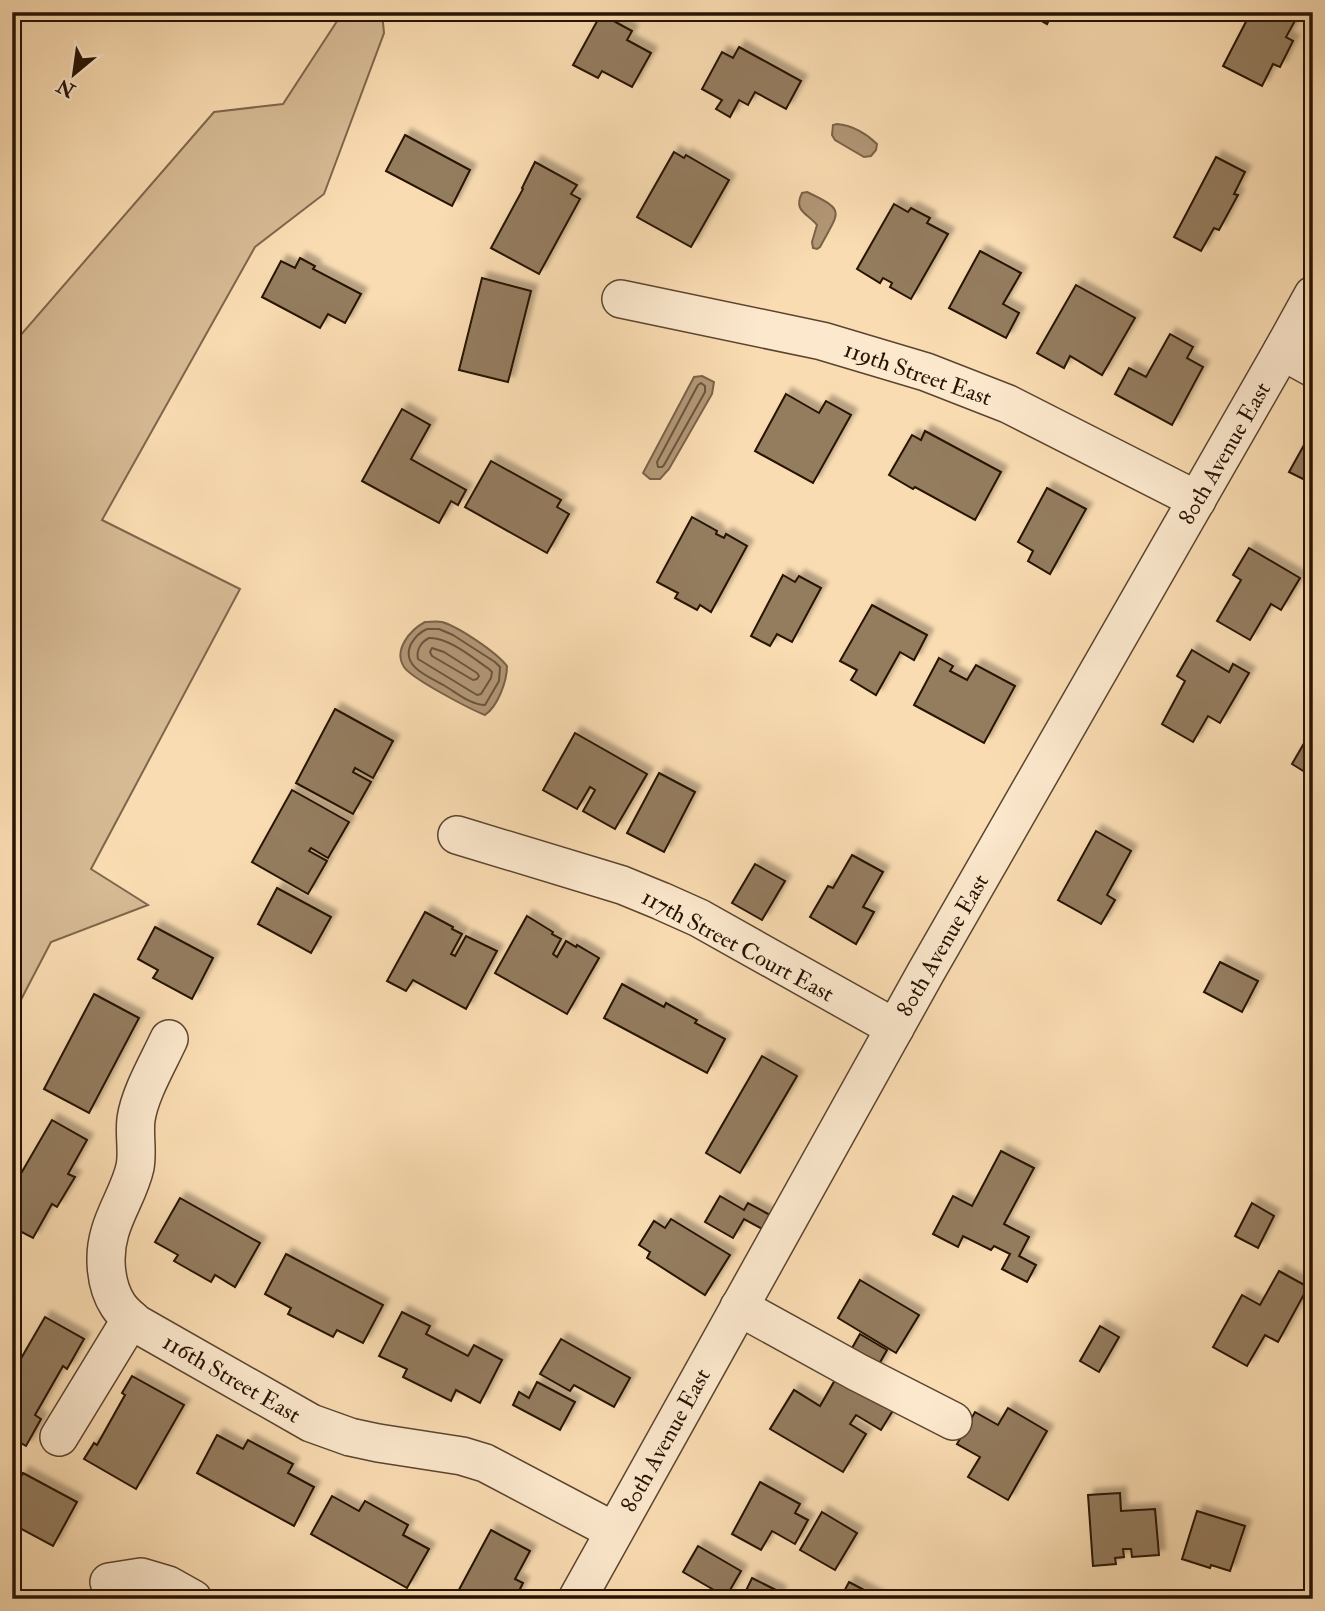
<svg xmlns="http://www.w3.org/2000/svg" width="1325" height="1611" viewBox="0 0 1325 1611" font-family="'IM FELL Double Pica',serif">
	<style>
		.green { fill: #d6ba94; stroke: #7e664c; stroke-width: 2 }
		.water { fill: #b29776; stroke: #7a6248; stroke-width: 2 }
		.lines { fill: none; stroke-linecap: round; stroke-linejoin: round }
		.shore { stroke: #6c543c; stroke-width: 2 }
		.building { fill: #947b5e; stroke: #261203; stroke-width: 2; filter: url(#shadow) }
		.minor-casing { stroke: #5b442f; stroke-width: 40 }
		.minor { stroke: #fce8cd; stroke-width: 37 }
		.labels { text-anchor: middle; stroke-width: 5; stroke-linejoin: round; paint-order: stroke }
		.street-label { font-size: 23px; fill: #261203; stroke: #fce8cd }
	</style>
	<defs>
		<filter id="shadow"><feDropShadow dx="6" dy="-6" stdDeviation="2" flood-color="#0004"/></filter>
	</defs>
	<rect width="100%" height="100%" fill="#fadcb2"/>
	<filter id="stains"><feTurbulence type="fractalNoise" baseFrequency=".00286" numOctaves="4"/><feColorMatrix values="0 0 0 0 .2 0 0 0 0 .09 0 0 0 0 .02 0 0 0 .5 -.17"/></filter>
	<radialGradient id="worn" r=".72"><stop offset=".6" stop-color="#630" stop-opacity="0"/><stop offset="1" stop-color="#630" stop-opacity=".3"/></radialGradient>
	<polygon class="green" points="343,12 382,12 384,33 324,194 255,247 102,520 240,589 91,869 148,905 51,942 12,1017 12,345 214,112 283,104"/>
	<g class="water">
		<path d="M837,124c15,1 30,10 40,20l-1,6 -5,6 -7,1 -29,-17 -3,-5 1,-10z"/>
		<path d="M807,192c40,19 32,19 13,55l-3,2 -4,-1 -1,-6 5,-17c-10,-12 -24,-14 -15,-32z"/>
		<polygon points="702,376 714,382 712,394 669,469 660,479 650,479 643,473 694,377"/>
		<path d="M425,622c5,0 12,-1 17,0 17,5 54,30 65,44 0,15 -9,40 -22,49 -15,-6 -73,-36 -81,-48 -11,-17 6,-37 21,-45z"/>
	</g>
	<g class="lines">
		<g class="shore">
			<polygon points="701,383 705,386 705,392 664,465 662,467 658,467 657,462 698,385"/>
			<path d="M427,629h12l14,6 42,27 5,5 -1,14 -14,24c-14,0 -28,-12 -40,-19 -15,-9 -45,-19 -34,-42 4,-7 9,-12 16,-15z"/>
			<path d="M429,638c19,-1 44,20 60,31l3,3 -1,6 -10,16 -4,1 -59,-36c-2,-9 3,-17 11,-21z"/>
			<polygon points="432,648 444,652 477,673 479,676 477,679 473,680 432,656 430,652"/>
		</g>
	</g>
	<g class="building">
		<polygon points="1026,12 1053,12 1047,24"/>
		<polygon points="1251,12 1283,12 1296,19 1286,37 1293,41 1280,67 1273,64 1262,86 1223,66"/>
		<polygon points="601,14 632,31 627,40 651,53 632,87 602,71 598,78 573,65"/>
		<polygon points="739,47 801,81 786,109 755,92 748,105 739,100 730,117 716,109 722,100 702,89 722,52 733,58"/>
		<polygon points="405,135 470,170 452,206 386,171"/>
		<polygon points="674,152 684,158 686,155 729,180 691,247 637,217"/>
		<polygon points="1216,157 1245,172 1234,194 1238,195 1219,230 1214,228 1201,251 1174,237"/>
		<polygon points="535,162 577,185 571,194 580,199 539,274 491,248 523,189 522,188"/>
		<polygon points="894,204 908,212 911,208 930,218 927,223 948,234 911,299 890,287 892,283 883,278 880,283 857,269"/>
		<polygon points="980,251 1021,273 1003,304 1019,313 1006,338 949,308"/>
		<polygon points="300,258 315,266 313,269 361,294 345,323 328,314 320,328 262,297 281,261 295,268"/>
		<polygon points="482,278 531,291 508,382 459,370"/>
		<polygon points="1076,285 1135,318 1102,375 1070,356 1064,368 1037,353"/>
		<polygon points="1170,334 1193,347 1187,358 1203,367 1172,425 1115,394 1129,368 1146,377"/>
		<polygon points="786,394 819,413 826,401 851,415 813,483 755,451"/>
		<polygon points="402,409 430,425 411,459 466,490 458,505 451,501 439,523 362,481"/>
		<polygon points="925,431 1001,472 975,520 915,487 913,489 889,475 912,435 921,440"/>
		<polygon points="1309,436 1313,438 1313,484 1289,472"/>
		<polygon points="491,461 561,500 557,507 569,514 547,553 465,507"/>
		<polygon points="1047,488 1086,509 1050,574 1028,561 1033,551 1018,542"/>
		<polygon points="692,517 717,531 716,534 724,538 726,534 747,546 711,612 700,605 697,610 675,598 678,593 657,582"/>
		<polygon points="1249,548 1300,578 1281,610 1271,604 1250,640 1217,621 1241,580 1233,575"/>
		<polygon points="783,575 795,582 799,576 821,588 792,642 777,634 770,646 751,636"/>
		<polygon points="872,605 927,635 914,660 900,652 876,695 851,680 857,670 840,661"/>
		<polygon points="1192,650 1229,672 1233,664 1249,673 1220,723 1208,716 1193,742 1162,724 1185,681 1177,676"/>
		<polygon points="939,658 953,666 950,671 967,680 976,665 1015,686 984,743 914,705"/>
		<polygon points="335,709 393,741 373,778 355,768 353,772 371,782 353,814 296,783"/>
		<polygon points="1313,728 1313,777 1292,764"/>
		<polygon points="575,733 647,774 615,829 583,811 595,790 590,787 577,809 543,790"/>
		<polygon points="659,773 695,792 664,852 627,833"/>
		<polygon points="292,790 349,822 328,858 311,848 309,851 327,861 308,894 252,862"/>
		<polygon points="1096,831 1131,851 1107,895 1115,900 1101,924 1058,900"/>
		<polygon points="852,855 883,872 863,907 874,912 856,944 810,917 828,886 833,888"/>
		<polygon points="755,864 785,881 762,920 732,903"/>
		<polygon points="277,888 331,917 311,953 258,924"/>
		<polygon points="425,912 453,927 452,929 462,934 451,954 455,956 466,936 497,951 466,1009 413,980 406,991 387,981"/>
		<polygon points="527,916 553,932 552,934 561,939 553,954 557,957 566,941 576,947 577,945 599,958 567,1014 495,973"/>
		<polygon points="155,927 213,958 192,999 153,978 158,970 138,959"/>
		<polygon points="1220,962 1258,981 1242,1012 1204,992"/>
		<polygon points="622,984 664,1007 666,1003 697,1020 695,1023 725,1039 707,1073 604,1018"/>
		<polygon points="94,994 139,1018 89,1113 44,1089"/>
		<polygon points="762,1056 797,1076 740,1173 706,1153"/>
		<polygon points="52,1120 87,1140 68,1174 75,1177 57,1207 52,1204 33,1238 12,1227 12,1189"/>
		<polygon points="1001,1151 1034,1168 1004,1224 1029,1237 1019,1256 1036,1265 1027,1282 1002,1269 1010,1254 994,1246 991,1250 963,1236 958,1247 933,1234 953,1196 972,1206"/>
		<polygon points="720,1196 744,1210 748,1203 772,1216 764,1230 744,1219 733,1238 705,1222"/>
		<polygon points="180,1198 260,1243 235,1287 215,1275 211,1282 174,1261 178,1255 155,1242"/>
		<polygon points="1313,1201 1313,1218 1305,1214"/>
		<polygon points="1252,1203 1274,1216 1258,1248 1235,1236"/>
		<polygon points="671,1219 730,1255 705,1295 647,1258 650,1252 639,1245 654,1221 665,1228"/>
		<polygon points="286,1254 383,1305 363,1343 337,1330 333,1337 288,1314 291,1308 265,1294"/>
		<polygon points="1279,1271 1308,1287 1278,1342 1265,1335 1247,1366 1213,1347 1242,1295 1260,1305"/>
		<polygon points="860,1280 919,1315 896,1353 838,1318"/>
		<polygon points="402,1312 430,1326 426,1334 468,1356 474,1345 502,1360 480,1403 456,1390 451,1401 403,1377 407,1369 379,1356"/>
		<polygon points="45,1317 84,1339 67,1369 63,1366 35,1415 41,1419 26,1446 12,1438 12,1374"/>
		<polygon points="1100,1326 1119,1337 1099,1372 1080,1361"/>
		<polygon points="860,1334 887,1350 874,1373 847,1357"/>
		<polygon points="561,1339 630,1378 614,1407 574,1385 570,1391 540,1374"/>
		<polygon points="839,1373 895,1407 881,1430 856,1415 850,1424 866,1434 843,1472 770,1429 794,1390 820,1406"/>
		<polygon points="132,1376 184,1405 136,1489 84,1459 94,1443 97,1445 125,1395 122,1393"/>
		<polygon points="537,1382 575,1402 560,1430 513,1405 519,1392 529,1398"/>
		<polygon points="1008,1408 1047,1431 1008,1500 968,1477 980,1457 957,1444 975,1412 998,1425"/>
		<polygon points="1313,1418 1313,1437 1305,1432"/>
		<polygon points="217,1435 243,1449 248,1440 293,1464 288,1473 314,1487 294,1526 197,1473"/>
		<polygon points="23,1473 77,1502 53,1546 12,1524 12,1492"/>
		<polygon points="760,1482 800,1504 795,1513 808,1520 795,1544 772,1531 761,1550 732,1534"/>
		<polygon points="1120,1493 1121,1511 1155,1509 1159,1555 1132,1557 1131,1549 1123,1549 1124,1557 1115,1558 1116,1564 1093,1566 1088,1495"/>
		<polygon points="332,1496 359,1511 365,1501 408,1525 403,1535 429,1549 407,1588 311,1534"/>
		<polygon points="1197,1511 1245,1526 1230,1571 1211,1565 1210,1568 1182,1559"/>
		<polygon points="822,1512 857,1533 835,1570 800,1550"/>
		<polygon points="491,1530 530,1551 515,1579 523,1583 515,1599 454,1599"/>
		<polygon points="698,1546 741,1571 726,1597 683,1572"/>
		<polygon points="752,1578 780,1592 777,1599 742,1599"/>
		<polygon points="849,1582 881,1599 840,1599"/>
	</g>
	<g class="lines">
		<g class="minor-casing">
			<g id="minor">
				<polyline points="621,299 822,341 926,372 1008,404 1197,500"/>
				<polyline points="1282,351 1313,368"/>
				<polyline points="457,835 622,885 661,901 699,918 895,1028"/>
				<path d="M169,1039c-11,24 -29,54 -33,80 -2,16 2,33 -1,48 -5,23 -19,43 -25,65 -7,23 -5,53 8,73 5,8 12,13 19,19l174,99 39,14 28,6 84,13 23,7 129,68"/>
				<polyline points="739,1307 857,1372 953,1421"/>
				<polyline points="59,1437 131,1319"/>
				<polyline points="109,1582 141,1577 168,1585 193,1599"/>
				<polyline points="577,1599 926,972 1282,351 1313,295"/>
			</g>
		</g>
		<use href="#minor" class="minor"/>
	</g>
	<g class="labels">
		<g class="street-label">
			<text transform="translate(918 373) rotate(19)" y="8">119th Street East</text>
			<text transform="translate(1224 453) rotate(-60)" y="8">80th Avenue East</text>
			<text transform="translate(738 945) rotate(28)" y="8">117th Street Court East</text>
			<text transform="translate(942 945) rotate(-60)" y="8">80th Avenue East</text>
			<text transform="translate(232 1378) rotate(30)" y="8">116th Street East</text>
			<text transform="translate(665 1440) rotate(-61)" y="8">80th Avenue East</text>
		</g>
	</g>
	<rect width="1325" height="1611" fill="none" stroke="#fadcb2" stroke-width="42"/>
	<rect x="14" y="14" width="1297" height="1583" fill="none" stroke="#261203" stroke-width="3.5"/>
	<rect x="21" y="21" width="1283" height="1569" fill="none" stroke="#261203" stroke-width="2"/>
	<g transform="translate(74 74) rotate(209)" stroke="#fce8cd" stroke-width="5" paint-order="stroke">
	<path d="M0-5L12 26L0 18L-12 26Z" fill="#261203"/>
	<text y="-10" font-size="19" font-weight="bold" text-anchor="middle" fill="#261203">N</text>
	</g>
	<rect width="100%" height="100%" filter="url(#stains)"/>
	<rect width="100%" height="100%" fill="url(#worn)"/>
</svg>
